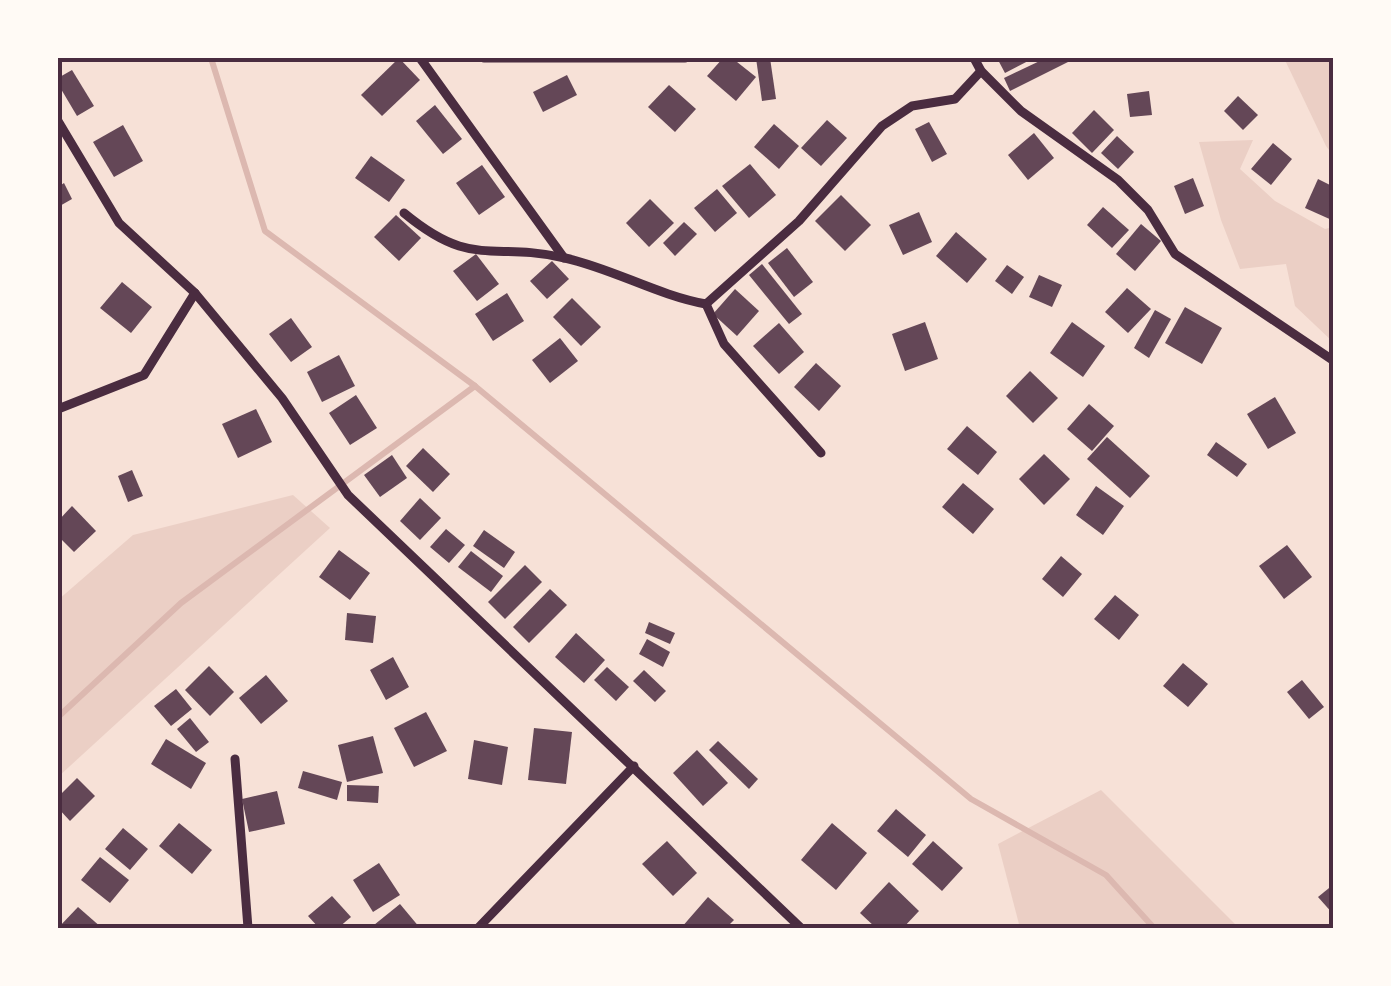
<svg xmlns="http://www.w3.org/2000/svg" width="1391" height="986" viewBox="0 0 1391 986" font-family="'Work Sans',sans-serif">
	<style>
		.green { fill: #ebcfc5 }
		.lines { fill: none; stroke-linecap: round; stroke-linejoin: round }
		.stream { stroke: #dcb8b0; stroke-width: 6 }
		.building { fill: #644757 }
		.minor { stroke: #4a2c40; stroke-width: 9 }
		.neatline { fill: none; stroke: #4a2c40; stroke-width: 4 }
	</style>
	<rect width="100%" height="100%" fill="#f7e1d7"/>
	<g class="green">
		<polygon points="1284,58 1333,58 1333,155 1326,146"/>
		<polygon points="1253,140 1240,169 1275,201 1325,229 1333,227 1333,342 1295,306 1286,264 1240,269 1221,220 1199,142"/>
		<polygon points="293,495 330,528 58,777 58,600 133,535"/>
		<polygon points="1101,790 1239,928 1020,928 998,844"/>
	</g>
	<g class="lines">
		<g class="stream">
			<polyline points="211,58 265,231 475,386 971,799 1106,875 1154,928"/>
			<polyline points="58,717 181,603 475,386"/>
		</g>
	</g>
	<g class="building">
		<polygon points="399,58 420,80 382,116 361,95"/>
		<polygon points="723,58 732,58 756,77 736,101 707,76"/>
		<polygon points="756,58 770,58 776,99 762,101"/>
		<polygon points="997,58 1034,58 1005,73"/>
		<polygon points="1046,58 1066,58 1068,62 1010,91 1004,78"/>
		<polygon points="72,70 94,106 77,116 58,84 58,78"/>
		<polygon points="567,75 577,95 543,112 533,92"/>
		<polygon points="669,85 696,109 675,132 648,107"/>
		<polygon points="1149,91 1152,115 1130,117 1127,94"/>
		<polygon points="1238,96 1258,115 1243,130 1224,111"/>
		<polygon points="435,105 462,139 443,154 416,121"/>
		<polygon points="1094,110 1114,130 1092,153 1072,133"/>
		<polygon points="827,120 847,138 821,166 801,148"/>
		<polygon points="929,122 947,154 932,162 915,129"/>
		<polygon points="774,124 799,146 779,169 754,147"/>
		<polygon points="123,125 143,161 114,177 93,142"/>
		<polygon points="1034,133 1054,158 1028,180 1008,155"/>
		<polygon points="1117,136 1134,152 1118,169 1101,153"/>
		<polygon points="1273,143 1292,159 1271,185 1251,169"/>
		<polygon points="371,156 405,180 389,202 355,178"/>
		<polygon points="750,164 776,195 749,218 722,186"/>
		<polygon points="482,165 505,197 479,215 456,183"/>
		<polygon points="1193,178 1204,206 1185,214 1174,186"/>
		<polygon points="1318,179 1334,187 1334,221 1305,208"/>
		<polygon points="64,183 72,199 58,207 58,187"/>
		<polygon points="717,189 737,213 715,232 694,208"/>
		<polygon points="841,195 871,225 845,251 815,221"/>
		<polygon points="650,199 674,223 649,247 626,223"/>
		<polygon points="1103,207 1129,230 1112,248 1087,225"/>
		<polygon points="919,212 932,242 903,255 889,225"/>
		<polygon points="396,215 421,238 399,261 374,237"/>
		<polygon points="684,222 697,234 675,256 663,243"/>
		<polygon points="1141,224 1161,241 1135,271 1116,254"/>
		<polygon points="956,232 987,259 967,283 936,256"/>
		<polygon points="787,248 813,282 794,297 768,263"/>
		<polygon points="476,254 499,284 477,301 453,271"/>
		<polygon points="552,261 569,279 547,299 530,281"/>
		<polygon points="762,264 802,314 789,324 749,275"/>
		<polygon points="1007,265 1024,277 1012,294 995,281"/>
		<polygon points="1039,275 1062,285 1052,307 1029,297"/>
		<polygon points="122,282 152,307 131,333 100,308"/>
		<polygon points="1127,288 1151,309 1128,333 1105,312"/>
		<polygon points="735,289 759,311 737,336 713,314"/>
		<polygon points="507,293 524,321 493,341 475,314"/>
		<polygon points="572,298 601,327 581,346 553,317"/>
		<polygon points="1185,307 1222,328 1202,364 1165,343"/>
		<polygon points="1155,310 1171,319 1149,358 1134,348"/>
		<polygon points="291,318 312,347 291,362 269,334"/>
		<polygon points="925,322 938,359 905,371 892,334"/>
		<polygon points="1072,322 1105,346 1083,377 1050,353"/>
		<polygon points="779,323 804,352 779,374 753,346"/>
		<polygon points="560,338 578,361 550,383 532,360"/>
		<polygon points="339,355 355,386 322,402 307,372"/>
		<polygon points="816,363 841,386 819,411 794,387"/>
		<polygon points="1030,371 1058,398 1033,423 1006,396"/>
		<polygon points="356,395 377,428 350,445 329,413"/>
		<polygon points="1275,397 1296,433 1268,449 1247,414"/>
		<polygon points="1089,404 1114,426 1092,451 1067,429"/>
		<polygon points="256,409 272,442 238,458 222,424"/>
		<polygon points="967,426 997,452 978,475 947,449"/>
		<polygon points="1107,437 1150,476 1130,498 1087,459"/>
		<polygon points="1216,442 1247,464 1237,477 1207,455"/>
		<polygon points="423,448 450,474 433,492 406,466"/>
		<polygon points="1044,454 1070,479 1044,505 1019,479"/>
		<polygon points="392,455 407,478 380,497 364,475"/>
		<polygon points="132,470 143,496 128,502 118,476"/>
		<polygon points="963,483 994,509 973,534 942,507"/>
		<polygon points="1096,486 1124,506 1103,535 1076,515"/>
		<polygon points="420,498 441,518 420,540 400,521"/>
		<polygon points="72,506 96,531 74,552 58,536 58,521"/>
		<polygon points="446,529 465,545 449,563 430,547"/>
		<polygon points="484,530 515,552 504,568 473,546"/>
		<polygon points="1287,545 1312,577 1284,599 1259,566"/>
		<polygon points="339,550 370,573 350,600 319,577"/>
		<polygon points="471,551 503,576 491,592 458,567"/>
		<polygon points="1061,556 1082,574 1063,597 1042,579"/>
		<polygon points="525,565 542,582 505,619 488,602"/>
		<polygon points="550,589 567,605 529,643 513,627"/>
		<polygon points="1115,595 1139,615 1119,640 1094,619"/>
		<polygon points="347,613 376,616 373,643 345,640"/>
		<polygon points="649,622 675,633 670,644 645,633"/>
		<polygon points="576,633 605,660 584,683 555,657"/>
		<polygon points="647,639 670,652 663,667 639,654"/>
		<polygon points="393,657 409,687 386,700 370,670"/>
		<polygon points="1183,663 1208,684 1188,707 1163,686"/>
		<polygon points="209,666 234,692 210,716 185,690"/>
		<polygon points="607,667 629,687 616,701 594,680"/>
		<polygon points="644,670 666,691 655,702 633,681"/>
		<polygon points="266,675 288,701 261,724 239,698"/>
		<polygon points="1302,680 1324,707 1309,719 1287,692"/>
		<polygon points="176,689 192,709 171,726 154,706"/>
		<polygon points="426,712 447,751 414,767 394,728"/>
		<polygon points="190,718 209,742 196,752 177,729"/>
		<polygon points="534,728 572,732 566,784 528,780"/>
		<polygon points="373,736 383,773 347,782 338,745"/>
		<polygon points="166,739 206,763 191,789 151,764"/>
		<polygon points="474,740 508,747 502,785 468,779"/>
		<polygon points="718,741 758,779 749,789 709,750"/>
		<polygon points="697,750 728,783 703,806 673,773"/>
		<polygon points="303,771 342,782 337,800 298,788"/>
		<polygon points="77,778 95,796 70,821 58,808 58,797"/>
		<polygon points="347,785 379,786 378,803 347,801"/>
		<polygon points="277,791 285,824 249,832 242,799"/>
		<polygon points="896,809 926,835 908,857 877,831"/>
		<polygon points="179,823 212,850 192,874 159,846"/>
		<polygon points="832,823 867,853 836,890 801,860"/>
		<polygon points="123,828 148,849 130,870 105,849"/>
		<polygon points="667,841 697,873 673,896 642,864"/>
		<polygon points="933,841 963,868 942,891 912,864"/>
		<polygon points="100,857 129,880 110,903 81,880"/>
		<polygon points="379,863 400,895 373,912 353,880"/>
		<polygon points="889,882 919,911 903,928 876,928 860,913"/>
		<polygon points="1334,884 1334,915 1318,897"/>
		<polygon points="332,896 351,917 338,928 319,928 308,916"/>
		<polygon points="708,897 734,920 726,928 681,928"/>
		<polygon points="400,904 420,928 378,928 374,925"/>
		<polygon points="78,907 102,928 58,928"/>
	</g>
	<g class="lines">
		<g class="minor">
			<polyline points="420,58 564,258"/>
			<polyline points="484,58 685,58"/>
			<polyline points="974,58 981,71 1021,111 1118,180 1148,210 1175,254 1334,361"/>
			<polyline points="58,121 119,223 195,293 282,398 348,495 801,928"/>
			<path d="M404,213c69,57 87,28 161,45 49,11 92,37 141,46l93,-83 83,-95 30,-20 43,-7 26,-28"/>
			<polyline points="706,304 724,344 821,453"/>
			<polyline points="58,409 144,375 195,293"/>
			<polyline points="235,759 248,928"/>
			<polyline points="478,928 634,766"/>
		</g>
	</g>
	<rect width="1391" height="986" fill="none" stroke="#fffaf5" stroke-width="120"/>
	<rect x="60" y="60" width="1271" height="866" class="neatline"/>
</svg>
